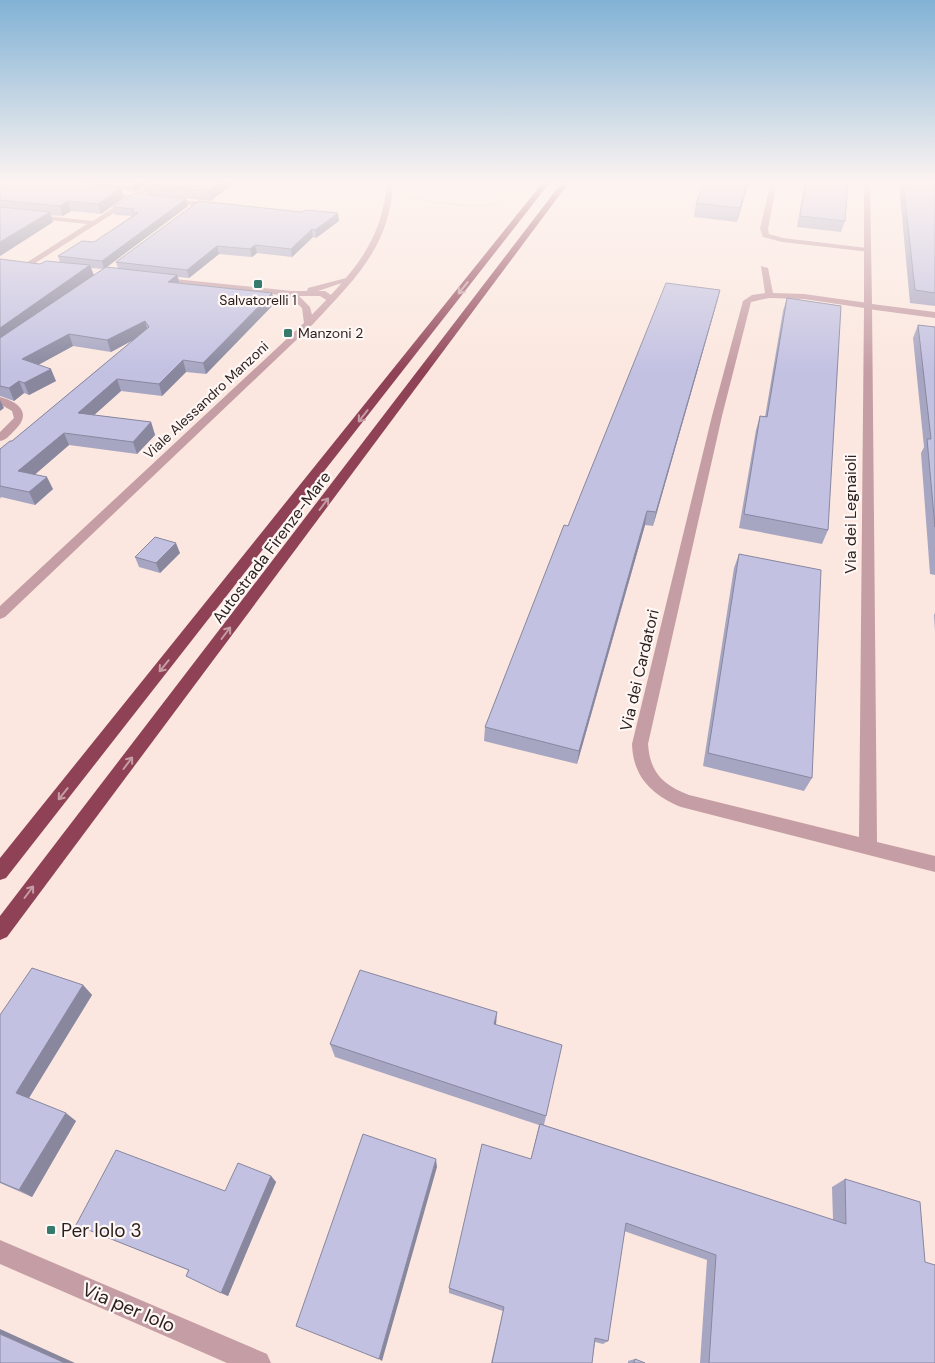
<svg xmlns="http://www.w3.org/2000/svg" width="935" height="1363" viewBox="0 0 935 1363" font-family="'DM Sans',sans-serif">
	<style>
		.lines { fill: none; stroke-linecap: round; stroke-linejoin: round }
		.path { stroke: #b09f98; stroke-width: 1; stroke-dasharray: 1 2; stroke-linecap: butt }
		.minor { fill: #c59da4; fill-rule: evenodd }
		.tertiary { fill: #c59da4; fill-rule: evenodd }
		.motorway { fill: #8f4255; fill-rule: evenodd }
		.wall { fill: #a7a6c2; fill-rule: evenodd }
		.shaded-wall { fill: #88879e }
		.building { fill: #c2c1e2; stroke: #88879e }
		.oneway { stroke: #c69ca5 }
		.poi-dot { fill: #367a6e; stroke: #fef7f5; stroke-width: 2 }
		.labels { text-anchor: middle; stroke-width: 4.5; stroke-linejoin: round; paint-order: stroke }
		.far-poi-label { font-size: 14px; fill: #2b1f1b; stroke: #fef7f5 }
		.far-street-label { font-size: 14px; fill: #2b1f1b; stroke: #fef7f5 }
		.street-label { font-size: 16px; fill: #2b1f1b; stroke: #fef7f5 }
		.near-poi-label { font-size: 19px; fill: #2b1f1b; stroke: #fef7f5; text-anchor: start }
		.near-street-label { font-size: 19px; fill: #2b1f1b; stroke: #fef7f5 }
	</style>
	<rect width="100%" height="100%" fill="#fbe7df"/>
	<g class="lines">
		<path class="path" d="M403,197c22,3 82,15 101,4 8,-4 13,-13 18,-20"/>
		<g class="minor">
			<polygon points="154,181 162,181 141,195 216,204 220,206 216,208 136,199 29,267 25,265 26,263 87,224 0,215 0,211 93,221 128,198 102,195 99,193 100,192 133,195"/>
			<polygon points="771,181 777,181 768,229 769,234 783,238 867,248 871,250 870,252 782,242 763,237 760,229"/>
			<path d="M761,266l7,2 5,25 31,1 64,9 4,3 5,536 58,14v16l-254,-65c-29,-12 -48,-30 -49,-63l80,-328 31,-115 9,-6 13,-2zM769,298l35,1 60,9 -5,529 -170,-42c-26,-10 -39,-22 -41,-51l74,-328 29,-114z"/>
			<polygon points="155,277 292,291 307,291 308,288 350,277 354,279 318,291 325,291 334,297 334,301 328,301 320,296 299,296 310,307 314,323 309,326 304,323 302,308 289,296 158,281 154,279"/>
			<path d="M0,397c22,6 32,18 13,35 -4,4 -7,8 -13,9v-9l14,-14 -2,-7 -12,-7z"/>
			<polygon points="0,1240 267,1354 271,1363 227,1363 0,1264"/>
		</g>
		<g class="tertiary">
			<path d="M387,181h6c-2,65 -39,99 -81,144l-307,292 -5,2v-13l306,-285c42,-44 77,-76 81,-140z"/>
			<polygon points="864,181 870,181 872,304 935,312 935,318 868,309 864,306"/>
		</g>
		<g class="motorway">
			<polygon points="544,181 551,181 6,878 0,880 0,858"/>
			<polygon points="563,181 570,181 7,937 0,940 0,916"/>
		</g>
	</g>
	<g class="wall">
		<polygon points="0,181 237,181 210,201 147,194 145,185 135,192 122,190 124,198 101,214 71,211 63,216 50,215 53,222 0,256"/>
		<polygon points="749,181 737,222 694,217 696,203"/>
		<polygon points="805,181 848,181 845,221 841,232 797,227"/>
		<polygon points="900,181 935,181 935,306 910,303 899,184"/>
		<path d="M188,206l-81,61 11,1 -2,-6 223,-41 -23,17 -3,-1 -21,20 -35,-4 -5,4 -33,-3 -30,24 -11,-1 2,7 92,9 2,11 -68,70 -20,-2 -24,24 -41,-5 -27,24 57,7 4,13 -18,19 -68,-9 -34,29 18,15 -18,16 -34,-8 -1,2v-50l12,-8 121,-101 -22,12 -38,-6 -35,19 18,16 -27,14 -5,-2 -10,8 -14,-5v-137l40,5 20,-2 -2,-6 36,-14 38,-26 -17,-1 -2,-8zM91,268l12,1 -9,6z"/>
		<polygon points="720,290 717,302 653,526 645,525 577,764 484,741 485,727 568,526"/>
		<polygon points="787,298 828,530 822,544 739,528 756,430 760,416 765,417 783,311"/>
		<polygon points="918,325 935,327 935,575 930,574 921,453 924,447 913,338"/>
		<polygon points="180,553 160,573 139,567 135,557"/>
		<polygon points="739,554 812,778 804,791 703,766 734,568"/>
		<polygon points="935,613 935,631 934,615"/>
		<polygon points="83,985 92,995 29,1098 76,1121 32,1197 0,1183 0,1015"/>
		<polygon points="496,1025 546,1116 544,1125 833,1220 832,1187 845,1179 925,1262 935,1363 700,1363 707,1260 624,1231 608,1341 603,1344 595,1342 592,1363 491,1363 503,1311 449,1293 449,1288 531,1159 539,1125 335,1057 330,1044"/>
		<polygon points="271,1176 276,1182 228,1296 186,1276 188,1270 76,1225 225,1191"/>
		<polygon points="635,1359 645,1363 628,1363 628,1361"/>
	</g>
	<g class="shaded-wall">
		<polygon points="134,181 150,181 145,184 145,185 135,192 132,182"/>
		<polygon points="222,181 237,181 210,201 208,191"/>
		<polygon points="748,181 749,181 737,222 740,208"/>
		<polygon points="121,188 124,198 101,214 98,204"/>
		<polygon points="186,199 188,206 104,269 102,261"/>
		<polygon points="68,201 71,211 63,216 60,206"/>
		<polygon points="50,212 53,222 0,256 0,242"/>
		<polygon points="338,213 339,221 316,238 315,230"/>
		<polygon points="312,229 313,237 292,257 291,249"/>
		<polygon points="255,245 257,253 252,257 250,249"/>
		<polygon points="217,246 219,254 189,278 187,270"/>
		<polygon points="90,265 94,276 0,343 0,328"/>
		<polygon points="177,275 180,286 168,282"/>
		<polygon points="720,290 717,302 653,526 656,512"/>
		<polygon points="272,293 274,304 206,374 203,363"/>
		<polygon points="145,321 148,332 111,352 107,340"/>
		<polygon points="69,334 73,346 27,371 22,359"/>
		<polygon points="183,360 186,372 162,396 159,384"/>
		<polygon points="51,369 56,381 29,395 24,383"/>
		<polygon points="117,379 121,391 83,425 78,413"/>
		<polygon points="19,381 24,393 14,401 9,388"/>
		<polygon points="0,400 4,408 0,411"/>
		<polygon points="151,422 155,435 137,454 133,442"/>
		<polygon points="64,433 69,445 24,484 18,471"/>
		<polygon points="47,477 53,489 35,505 29,492"/>
		<polygon points="647,511 645,525 577,764 579,751"/>
		<polygon points="176,543 180,553 160,573 156,563"/>
		<polygon points="83,985 92,995 27,1101 16,1093"/>
		<polygon points="497,1012 496,1026 494,1024"/>
		<polygon points="66,1113 76,1121 32,1197 19,1190"/>
		<polygon points="436,1159 437,1167 382,1361 379,1359"/>
		<polygon points="271,1176 276,1182 228,1296 221,1293"/>
		<polygon points="0,1329 75,1363 65,1363 0,1334"/>
	</g>
	<g class="building">
		<polygon points="0,181 66,181 121,188 98,204 68,201 60,206 0,200"/>
		<polygon points="149,181 222,181 208,191 145,184"/>
		<polygon points="705,181 748,181 740,208 696,203"/>
		<polygon points="806,181 848,181 845,221 800,216"/>
		<polygon points="903,181 935,181 935,293 915,290"/>
		<polygon points="135,193 186,199 102,261 58,256 82,241 94,242 138,213 131,212 135,209 113,207"/>
		<polygon points="199,201 301,212 306,210 338,213 315,230 312,229 291,249 255,245 250,249 217,246 187,270 116,262"/>
		<polygon points="0,207 50,212 0,242"/>
		<polygon points="0,259 40,264 46,261 90,265 0,328"/>
		<polygon points="106,267 177,275 168,282 272,293 203,363 183,360 159,384 117,379 78,413 151,422 133,442 64,433 18,471 47,477 29,492 0,486 0,449 10,441 12,441 149,327 145,321 107,340 69,334 22,359 51,369 24,383 19,381 9,388 0,386 0,338"/>
		<polygon points="666,283 720,290 656,512 647,511 579,751 485,727 564,525 568,526"/>
		<polygon points="787,298 841,306 828,530 744,514 760,416 767,417"/>
		<polygon points="918,325 935,327 935,527 927,439 931,439"/>
		<polygon points="155,537 176,543 156,563 135,557"/>
		<polygon points="739,554 821,570 812,778 708,753"/>
		<polygon points="32,968 83,985 16,1093 66,1113 19,1190 0,1182 0,1015"/>
		<polygon points="360,970 497,1012 494,1024 562,1045 546,1116 330,1044"/>
		<polygon points="540,1124 846,1224 845,1179 920,1202 925,1262 935,1265 935,1363 709,1363 716,1255 626,1223 608,1341 595,1338 592,1363 492,1363 504,1307 449,1288 482,1144 531,1159"/>
		<polygon points="363,1134 436,1159 379,1359 296,1326"/>
		<polygon points="116,1150 225,1191 238,1163 271,1176 221,1293 186,1276 189,1270 76,1225"/>
		<polygon points="0,1334 65,1363 0,1363"/>
		<polygon points="635,1359 645,1363 634,1363"/>
	</g>
	<defs><path id="oneway-shaft" d="M-6 0H5M1.5-3L5.5 0L1.5 3" fill="none" stroke-width="1.6" stroke-linecap="round" stroke-linejoin="round" transform="scale(1.25)"/></defs>
	<g class="oneway">
		<use href="#oneway-shaft" transform="translate(463 288) rotate(128)"/>
		<use href="#oneway-shaft" transform="translate(363 416) rotate(128)"/>
		<use href="#oneway-shaft" transform="translate(324 504) rotate(-53)"/>
		<use href="#oneway-shaft" transform="translate(226 633) rotate(-53)"/>
		<use href="#oneway-shaft" transform="translate(164 666) rotate(129)"/>
		<use href="#oneway-shaft" transform="translate(128 763) rotate(-53)"/>
		<use href="#oneway-shaft" transform="translate(63 794) rotate(129)"/>
		<use href="#oneway-shaft" transform="translate(29 892) rotate(-53)"/>
	</g>
	<linearGradient id="sky" x2="0" y2="1"><stop stop-color="#81b2d5"/><stop offset="0.49" stop-color="#fdf4f1"/><stop offset="1" stop-color="#fdf4f1" stop-opacity="0"/></linearGradient>
	<rect width="935" height="372" fill="url(#sky)"/>
	<g class="poi-dot">
		<rect x="253" y="279" width="10" height="10" rx="2.5"/>
		<rect x="283" y="328" width="10" height="10" rx="2.5"/>
		<rect x="46" y="1225" width="10" height="10" rx="2.5"/>
	</g>
	<g class="labels">
		<g class="far-poi-label">
			<text x="258" y="305">Salvatorelli 1</text>
			<text x="298" y="338" text-anchor="start">Manzoni 2</text>
		</g>
		<g class="far-street-label">
			<text transform="translate(206 400) rotate(-43)" y="5">Viale Alessandro Manzoni</text>
		</g>
		<g class="street-label">
			<text transform="translate(850 514) rotate(-90)" y="6">Via dei Legnaioli</text>
			<text transform="translate(271 547) rotate(-53)" y="6">Autostrada Firenze-Mare</text>
			<text transform="translate(639 670) rotate(-77)" y="6">Via dei Cardatori</text>
		</g>
		<g class="near-poi-label">
			<text x="61" y="1237">Per Iolo 3</text>
		</g>
		<g class="near-street-label">
			<text transform="translate(129 1307) rotate(23)" y="7">Via per Iolo</text>
		</g>
	</g>
</svg>
